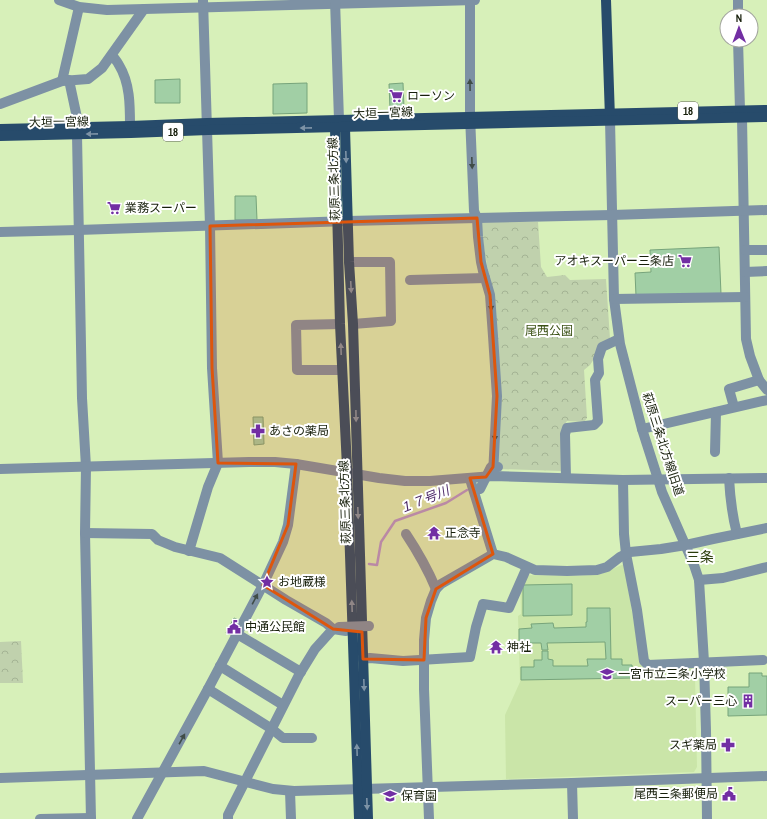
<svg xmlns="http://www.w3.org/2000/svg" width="767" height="819" viewBox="0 0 767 819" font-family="'Archivo Narrow','Noto Sans JP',sans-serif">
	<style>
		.built { fill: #cae5a8 }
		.park { fill: url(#park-crowns) }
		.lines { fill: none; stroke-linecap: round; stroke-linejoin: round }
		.stream { stroke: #b297cc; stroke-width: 2.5 }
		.building { fill: #a1cfa5; stroke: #77a47b }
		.minor { stroke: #7d91a4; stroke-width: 10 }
		.major { stroke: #274b6b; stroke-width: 10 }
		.minor-bridge { stroke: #7d91a4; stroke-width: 10 }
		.oneway { fill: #404d48 }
		.oneway2 { fill: #7d93a6 }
		.marked { fill: #de560c; fill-opacity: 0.2; stroke: #de560c; stroke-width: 3; stroke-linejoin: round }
		.labels { text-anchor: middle; stroke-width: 4; stroke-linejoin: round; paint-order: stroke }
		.shield { fill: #fff; stroke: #5d6254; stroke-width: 1 }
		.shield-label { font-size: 11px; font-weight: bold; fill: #171f0b }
		.poi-label { font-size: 12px; fill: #171f0b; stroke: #fff; text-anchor: start }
		.street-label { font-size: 12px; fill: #171f0b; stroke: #fff }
		.park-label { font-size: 12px; fill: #3c5216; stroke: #fff }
		.water-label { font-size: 13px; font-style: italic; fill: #492565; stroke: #fff }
		.quarter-label { font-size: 14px; fill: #2b3d0b; stroke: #fff }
	</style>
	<defs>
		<pattern id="park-crowns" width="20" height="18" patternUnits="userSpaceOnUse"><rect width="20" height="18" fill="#c0d1ad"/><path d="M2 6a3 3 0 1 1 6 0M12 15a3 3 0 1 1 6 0" fill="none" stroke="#a4b394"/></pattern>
	</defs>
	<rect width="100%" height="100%" fill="#d7f0b9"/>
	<polygon class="built" points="624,564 642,671 692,668 695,676 697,767 694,772 506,779 505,715 520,682 518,616 521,614 520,575 580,576 601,574"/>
	<g class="park">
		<polygon points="480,222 538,222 541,267 547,277 565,275 570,280 606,279 610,339 594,359 590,365 584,370 587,418 584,422 567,421 563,427 563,471 497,469 490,284"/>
		<polygon points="21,641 23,683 0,683 0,642"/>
	</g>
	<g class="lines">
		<polyline class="stream" points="369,564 377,565 381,542 395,521 446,503 467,490"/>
	</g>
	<g class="building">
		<polygon points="180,79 180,103 155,103 155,80"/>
		<polygon points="307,83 307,113 273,114 273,84"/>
		<polygon points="403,83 404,108 390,109 389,84"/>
		<polygon points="235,196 256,196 257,220 235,220"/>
		<polygon points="719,247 721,294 636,296 635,273 651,272 650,250"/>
		<polygon points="253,417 263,417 264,444 254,445"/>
		<polygon points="572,584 572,615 523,616 523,585"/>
		<polygon points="587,608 610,608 611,659 622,659 622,665 632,665 633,678 521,680 521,667 534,667 534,660 542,660 542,651 548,651 548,659 553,660 553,666 588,666 587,659 606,659 605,642 547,643 548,650 542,650 541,643 519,643 519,629 532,628 531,624 553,623 554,628 586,627 586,622 587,622"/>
		<polygon points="234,618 241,621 233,636 226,633"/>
		<polygon points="749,673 762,673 762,676 767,676 767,715 728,716 728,687 749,687"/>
	</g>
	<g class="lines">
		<g class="minor">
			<polyline points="59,0 79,7 107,10 475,0"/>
			<polyline points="335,0 339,120"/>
			<polyline points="470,0 470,116 474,211 477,218 478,237 481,262 483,271 490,295 493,336 497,396 493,475"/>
			<polyline points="738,0 738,16"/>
			<polyline points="738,40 740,110"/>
			<path d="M112,55c2,3 5,6 7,10 11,18 11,40 11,61"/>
			<polyline points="69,80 79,127 77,135 82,398 86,467 85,533 91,819"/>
			<polyline points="62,81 79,7"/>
			<polyline points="0,104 62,81 88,79 102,68 144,9"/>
			<polyline points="742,118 746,339 750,356 759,380 767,390"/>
			<polyline points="610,120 614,299 620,344 642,429 658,479 662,492 694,565 699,580 704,662 706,731 707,819"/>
			<polyline points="0,232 78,230 348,221 612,215 767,210"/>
			<polyline points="745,250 767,250"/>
			<polyline points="349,262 390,262 391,321 353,324"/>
			<polyline points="745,272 767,271"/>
			<polyline points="410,280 485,278"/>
			<polyline points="614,299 745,297"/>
			<polyline points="340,324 296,325 297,370 342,370"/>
			<polyline points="734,407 729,389 759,380"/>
			<polyline points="642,429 767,400"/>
			<polyline points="715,452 716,412"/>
			<polyline points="0,469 249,462 275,462 296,464 379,478 405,481 430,481 493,476 623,480 767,478"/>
			<polyline points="566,478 565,434 567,428 594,425 598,421 595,380 599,373 598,359 602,347 619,339"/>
			<path d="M729,478c1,19 3,37 8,56"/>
			<polyline points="470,479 493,554"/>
			<polyline points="623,480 624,534 626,554 637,610 644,661 648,665 763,660"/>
			<polyline points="85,533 152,534 158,540 175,547 220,558 286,600 326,623 333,629 346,631"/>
			<path d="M406,534c12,18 22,36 30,55"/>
			<polyline points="189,551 208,487 218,463 212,368 210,226 203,0"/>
			<polyline points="699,580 723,578 767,567"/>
			<polyline points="237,634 301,672"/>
			<polyline points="363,659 370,658 403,661 470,657 476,627 483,604 509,608 527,567"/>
			<polyline points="220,666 283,705"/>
			<polyline points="208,689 272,729 283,738 312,738"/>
			<polyline points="0,778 204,771 273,789 294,791 572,783 767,776"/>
			<polyline points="572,783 573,819"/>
			<polyline points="290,791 291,819"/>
			<polyline points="40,819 91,818"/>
			<polyline points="137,819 208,689 263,585 283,542 288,525 296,464"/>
			<polyline points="228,819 228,815 299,675 315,649 333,629"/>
			<polyline points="429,819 424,689 424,640 426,618 431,601 436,589 441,584 488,557 493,554 506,557 535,570 567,571 597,570 607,567 620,557 630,552 661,549 686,545 713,539 767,528"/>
		</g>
		<g class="major">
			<polyline points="606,0 610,118"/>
			<polyline points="338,122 335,128 340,324 347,467 359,819"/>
			<polyline points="341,123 345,128 349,262 353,324 368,819"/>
			<polyline points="0,129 130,126 207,123 767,110"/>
			<polyline points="0,136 131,133 208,130 767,117"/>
		</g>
		<g class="minor-bridge">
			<polyline points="480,489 491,467 498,467"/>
			<polyline points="339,627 369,626"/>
		</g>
	</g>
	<defs><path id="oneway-solid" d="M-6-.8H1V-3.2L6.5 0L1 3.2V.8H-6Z"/></defs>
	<g class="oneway">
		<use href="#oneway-solid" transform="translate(470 85) rotate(-91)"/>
		<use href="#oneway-solid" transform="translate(472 163) rotate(88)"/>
		<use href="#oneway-solid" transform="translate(491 305) rotate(86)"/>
		<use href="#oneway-solid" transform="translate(495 435) rotate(93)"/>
		<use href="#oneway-solid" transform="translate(255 599) rotate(-62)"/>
		<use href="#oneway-solid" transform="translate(182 739) rotate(-61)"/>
	</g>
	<g class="oneway2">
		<use href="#oneway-solid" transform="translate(306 128) rotate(179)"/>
		<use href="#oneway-solid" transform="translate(92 134) rotate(179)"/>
		<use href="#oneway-solid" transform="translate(346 157) rotate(88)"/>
		<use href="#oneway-solid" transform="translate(351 287) rotate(87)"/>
		<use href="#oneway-solid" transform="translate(341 349) rotate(-92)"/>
		<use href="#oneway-solid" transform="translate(356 416) rotate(89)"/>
		<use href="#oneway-solid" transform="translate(358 513) rotate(88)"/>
		<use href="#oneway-solid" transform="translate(352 606) rotate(-92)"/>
		<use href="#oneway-solid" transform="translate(364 685) rotate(88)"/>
		<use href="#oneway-solid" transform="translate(357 750) rotate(-92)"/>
		<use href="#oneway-solid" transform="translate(367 804) rotate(88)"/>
	</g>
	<path class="marked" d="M477,218l4,44 9,33 7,101 -4,71 -7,10 -16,1 23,76 -57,35 -10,29 -2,42 -61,-1 -1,-27 -29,-3 -70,-44 25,-60 8,-61 -78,-1 -6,-95 -2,-142z"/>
	<defs>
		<g id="supermarket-bare" transform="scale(1.08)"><path d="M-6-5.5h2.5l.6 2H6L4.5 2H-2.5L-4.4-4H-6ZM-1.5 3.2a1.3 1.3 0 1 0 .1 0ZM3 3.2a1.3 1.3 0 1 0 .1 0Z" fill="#722ea3" stroke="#fff" stroke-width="2.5" paint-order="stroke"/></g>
		<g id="pharmacy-bare" transform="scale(1.08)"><path d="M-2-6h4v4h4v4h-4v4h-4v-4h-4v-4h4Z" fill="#722ea3" stroke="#fff" stroke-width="2.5" paint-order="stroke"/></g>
		<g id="temple-bare" transform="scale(1.08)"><path d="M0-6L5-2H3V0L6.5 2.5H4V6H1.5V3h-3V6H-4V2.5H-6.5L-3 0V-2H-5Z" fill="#722ea3" stroke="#fff" stroke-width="2.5" paint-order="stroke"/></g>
		<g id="sight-bare" transform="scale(1.08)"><path d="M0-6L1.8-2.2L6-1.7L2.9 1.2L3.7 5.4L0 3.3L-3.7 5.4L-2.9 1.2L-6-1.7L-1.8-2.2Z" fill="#722ea3" stroke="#fff" stroke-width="2.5" paint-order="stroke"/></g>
		<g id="civic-bare" transform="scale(1.08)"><path d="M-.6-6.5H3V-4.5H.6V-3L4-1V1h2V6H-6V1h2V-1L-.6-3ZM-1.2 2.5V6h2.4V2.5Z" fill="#722ea3" stroke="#fff" stroke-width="2.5" paint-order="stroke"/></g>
		<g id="school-bare" transform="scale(1.08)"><path d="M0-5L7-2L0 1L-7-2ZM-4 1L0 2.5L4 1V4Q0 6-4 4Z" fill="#722ea3" stroke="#fff" stroke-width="2.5" paint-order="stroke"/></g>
		<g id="building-bare" transform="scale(1.08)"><path d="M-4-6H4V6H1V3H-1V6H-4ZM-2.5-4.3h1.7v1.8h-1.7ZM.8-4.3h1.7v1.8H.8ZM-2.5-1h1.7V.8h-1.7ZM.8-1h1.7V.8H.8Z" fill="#722ea3" stroke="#fff" stroke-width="2.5" paint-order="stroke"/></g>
	</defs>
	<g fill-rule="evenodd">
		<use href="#supermarket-bare" x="396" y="96"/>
		<use href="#supermarket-bare" x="114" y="208"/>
		<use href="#supermarket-bare" x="685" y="261"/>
		<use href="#pharmacy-bare" x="258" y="431"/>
		<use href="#temple-bare" x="434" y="533"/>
		<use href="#sight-bare" x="267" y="582"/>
		<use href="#civic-bare" x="234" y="627"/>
		<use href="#temple-bare" x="496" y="647"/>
		<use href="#school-bare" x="607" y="674"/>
		<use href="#building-bare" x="748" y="701"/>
		<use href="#pharmacy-bare" x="728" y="745"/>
		<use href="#civic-bare" x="729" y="794"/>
		<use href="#school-bare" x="390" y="796"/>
	</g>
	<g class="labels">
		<g class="shield">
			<rect x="678" y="102" width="20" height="18" rx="3"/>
			<rect x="163" y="123" width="20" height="18" rx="3"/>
		</g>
		<g class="shield-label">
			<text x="688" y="115">18</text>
			<text x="173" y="136">18</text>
		</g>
		<g class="poi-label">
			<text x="407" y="100">ローソン</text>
			<text x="125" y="212">業務スーパー</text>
			<text x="674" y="265" text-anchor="end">アオキスーパー三条店</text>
			<text x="269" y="435">あさの薬局</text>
			<text x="445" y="537">正念寺</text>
			<text x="278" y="586">お地蔵様</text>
			<text x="245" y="631">中通公民館</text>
			<text x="507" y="651">神社</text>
			<text x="618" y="678">一宮市立三条小学校</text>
			<text x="737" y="705" text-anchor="end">スーパー三心</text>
			<text x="717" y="749" text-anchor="end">スギ薬局</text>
			<text x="718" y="798" text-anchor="end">尾西三条郵便局</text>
			<text x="401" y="800">保育園</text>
		</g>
		<g class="street-label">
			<text transform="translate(383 113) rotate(-2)" y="4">大垣一宮線</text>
			<text transform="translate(59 122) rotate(-1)" y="4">大垣一宮線</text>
			<text transform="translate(334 179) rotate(-92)" y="4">萩原三条北方線</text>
			<text transform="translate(663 444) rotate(72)" y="4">萩原三条北方線旧道</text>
			<text transform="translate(345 502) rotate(-92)" y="4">萩原三条北方線</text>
		</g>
		<g class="park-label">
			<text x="549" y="335">尾西公園</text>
		</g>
		<g class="water-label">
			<text transform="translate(424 499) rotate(-22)" y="5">１７号川</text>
		</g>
		<g class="quarter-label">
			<text x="700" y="562">三条</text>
		</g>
	</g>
	<g transform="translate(739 28) rotate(359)"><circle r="19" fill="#ffffff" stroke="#a2a59d"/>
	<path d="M0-3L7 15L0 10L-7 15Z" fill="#722ea3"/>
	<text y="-6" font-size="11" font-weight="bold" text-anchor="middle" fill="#171f0b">N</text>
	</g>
</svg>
